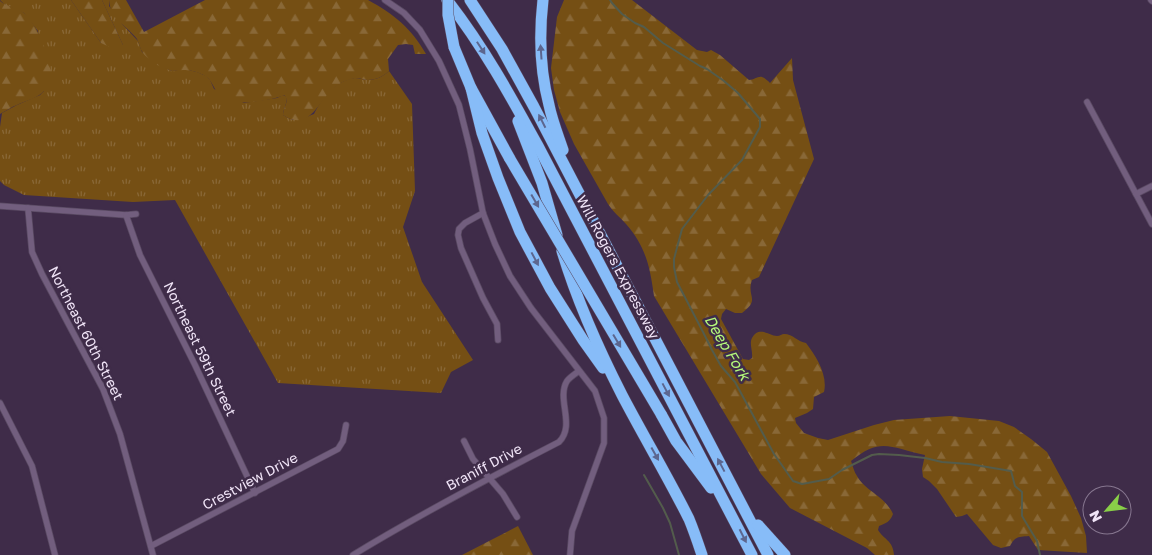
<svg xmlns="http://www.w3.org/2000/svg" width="1152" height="555" viewBox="0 0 1152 555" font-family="'Golos Text',sans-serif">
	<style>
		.grass { fill: url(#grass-tufts) }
		.forest { fill: url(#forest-firs) }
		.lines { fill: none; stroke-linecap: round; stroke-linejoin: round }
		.stream { stroke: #535c4c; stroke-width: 2 }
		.minor-casing { stroke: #5a4a63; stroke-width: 7 }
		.motorway-casing { stroke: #5a4a63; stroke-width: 12 }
		.minor { stroke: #725e7e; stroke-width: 5.5 }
		.motorway { stroke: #87bcf8; stroke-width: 11 }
		.motorway-bridge-casing { stroke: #5a4a63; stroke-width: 12; stroke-linecap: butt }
		.motorway-bridge { stroke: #87bcf8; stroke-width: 11 }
		.oneway { fill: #5c668f }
		.labels { text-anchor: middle; stroke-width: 5; stroke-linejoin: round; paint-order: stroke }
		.street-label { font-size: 14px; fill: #f0e4f7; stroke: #3f2c49 }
		.water-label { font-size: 15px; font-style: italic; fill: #b4f97b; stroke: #3f2c49 }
	</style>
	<defs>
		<pattern id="grass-tufts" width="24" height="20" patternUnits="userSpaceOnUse" patternTransform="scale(1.25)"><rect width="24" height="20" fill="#754f14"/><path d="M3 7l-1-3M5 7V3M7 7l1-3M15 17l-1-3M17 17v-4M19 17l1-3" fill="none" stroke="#896837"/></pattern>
		<pattern id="forest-firs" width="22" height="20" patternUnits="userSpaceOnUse" patternTransform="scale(1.25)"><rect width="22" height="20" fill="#754f14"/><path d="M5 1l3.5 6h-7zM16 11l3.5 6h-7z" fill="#896837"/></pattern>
	</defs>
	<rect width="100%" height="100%" fill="#3f2c49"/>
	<path class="grass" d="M0,0h71l30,43 22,2 -21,-45h8l-1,6 14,19 15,16 4,11 19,14 11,5 12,-2 13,3 9,4 4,4 4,9 30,14 33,-5 6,-3 4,2c0,7 -4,12 -4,18 13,9 18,4 31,-1 8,-16 22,-34 41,-36 4,0 9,2 13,2 8,0 16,-4 21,-9l23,33 3,87 -12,36 19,55 51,78 -22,12 -10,21 -163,-10 -103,-183 -42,2 -109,-7 -20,-10 -4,-4v-54l2,-14 15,-8 23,-10 4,-4 -6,-60 -14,-18 -20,-9z"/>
	<g class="forest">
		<polygon points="71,0 102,0 123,45 121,50 116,50 101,43"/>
		<path d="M110,0h16l18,32 61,-32h163c26,14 43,28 58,54h-11l-2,-9 -7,-1 -8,1 -10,14 1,12c-5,5 -13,9 -21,9 -4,0 -8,-2 -12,-2 -6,1 -13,3 -18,7 -19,12 -27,49 -55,30 0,-6 4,-11 4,-17l-3,-3c-13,6 -43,10 -56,6 -14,-5 -13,-19 -23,-25 -6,-4 -15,-6 -22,-6 -3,0 -8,1 -11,1 -3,-1 -8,-3 -11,-4 -6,-3 -14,-9 -18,-14 -3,-4 -4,-10 -6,-14 -9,-12 -30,-23 -27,-39z"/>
		<path d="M564,0h68l65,50 10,2 4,-2 9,5 29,25c5,0 9,-4 13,-3 3,1 6,4 8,6l22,-25 1,22 21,79 -55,118 -7,3c-6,17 9,19 -10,33h-7l-9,-4 -4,5 -1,5 22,40 6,1 3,-2c1,-7 -3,-14 0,-20 7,-13 17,-2 25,-2 3,0 5,-2 7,-2 9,0 14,8 22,9 10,13 22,32 18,49l-10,5 -1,12 -6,4 -12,5 1,5 8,10 14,5 10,2 46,-15 20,-5 56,-4 49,5 15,6 17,12 16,13 24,44 10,22 5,18 1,17 -49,-3 -9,-14c-10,1 -14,0 -19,10l-9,2 -8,-3 -26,-31 -5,2 -6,1 -19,-28 -8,-8 -6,-4 -1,-8 3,-14c-34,-7 -44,-19 -74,6 2,5 3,11 6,15 8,15 28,20 36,38 -3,8 -7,9 -14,12l-1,4c6,10 15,10 16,25h-19l-8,-7 -77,-40 -29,-34 -107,-178c-4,-29 -8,-49 -28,-72 -6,-7 -13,-12 -18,-20l-34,-60 -14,-32 -6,-22 -3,-22 6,-51z"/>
		<path d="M0,1c7,6 17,6 24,12 12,9 29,49 27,64 -1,6 -5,12 -9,16 -7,6 -17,8 -25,12 -6,2 -11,6 -17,9z"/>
		<polygon points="518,526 533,555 462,555"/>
	</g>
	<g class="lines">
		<g class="stream">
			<polyline points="610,0 612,3 622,14 635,23 644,27 663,43 700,66 707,69 724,81 738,93 760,119 760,127 742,160 708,195 682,229 674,259 674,267 677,282 703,332 712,350 721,366 735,382 774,454 793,481 802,484 829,479 842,470 872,455 879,454 899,455 925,458 942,462 969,464 1011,471 1015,486 1022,492 1022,516 1037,541 1040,555"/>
			<polyline points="644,475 663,508 670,523 679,555"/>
		</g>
		<g class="minor-casing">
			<g id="minor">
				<polyline points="385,0 404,13 420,30 439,61 459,105 470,149 483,213 495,244 510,276 531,308 595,391 604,418 604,443 572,531 570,555"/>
				<polyline points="1151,0 1152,1"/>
				<polyline points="1087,102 1152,224"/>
				<polyline points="1136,194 1152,186"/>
				<polyline points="0,206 126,215 136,214"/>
				<polyline points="28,208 32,252 42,274 103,389 120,434 153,555"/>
				<polyline points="483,213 465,223 459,229 458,235 461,248 483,298 497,324 498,340"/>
				<polyline points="126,215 140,255 195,365 255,493"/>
				<polyline points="0,403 32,466 55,555"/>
				<polyline points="464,441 473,459 503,494 517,517"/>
				<polyline points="151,546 338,449 343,441 346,425"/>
				<path d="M353,555c67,-41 136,-77 206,-113 17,-17 -3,-43 8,-61 3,-4 8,-7 12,-10"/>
			</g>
		</g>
		<g class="motorway-casing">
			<g id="motorway">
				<path d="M447,0c36,46 63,95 91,146l214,409"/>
				<polyline points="470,0 502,49 534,107 768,555"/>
				<path d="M543,0c-4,35 -3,71 6,105 3,15 9,30 14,45"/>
				<polyline points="454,47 471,88 510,159"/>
				<polyline points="471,88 482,133 498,178 520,232 550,288 583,340 603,368"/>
				<polyline points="518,121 542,183 557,235"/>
				<path d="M562,251c15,50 36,97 60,144 22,42 46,82 67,124 5,12 9,24 13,36"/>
				<polyline points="661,414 676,441 711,488"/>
				<polyline points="758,525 785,555"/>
			</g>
		</g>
		<use href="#minor" class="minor"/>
		<use href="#motorway" class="motorway"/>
		<g class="motorway-bridge-casing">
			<g id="motorway-bridge">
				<polyline points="448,0 448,15 454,47"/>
				<polyline points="510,159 661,414"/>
			</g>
		</g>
		<use href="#motorway-bridge" class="motorway-bridge"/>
	</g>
	<defs><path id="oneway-solid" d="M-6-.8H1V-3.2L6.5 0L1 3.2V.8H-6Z" transform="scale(1.25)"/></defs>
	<g class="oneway">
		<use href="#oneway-solid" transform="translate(481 48) rotate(57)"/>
		<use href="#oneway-solid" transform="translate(541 52) rotate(-94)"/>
		<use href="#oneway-solid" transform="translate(542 121) rotate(-117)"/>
		<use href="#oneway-solid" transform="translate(535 201) rotate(60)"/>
		<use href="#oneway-solid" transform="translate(535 259) rotate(62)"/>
		<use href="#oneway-solid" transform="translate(617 341) rotate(59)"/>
		<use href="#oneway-solid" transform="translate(666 390) rotate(62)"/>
		<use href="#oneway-solid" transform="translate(655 454) rotate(61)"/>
		<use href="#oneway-solid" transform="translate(721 465) rotate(-118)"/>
		<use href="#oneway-solid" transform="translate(743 536) rotate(63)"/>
	</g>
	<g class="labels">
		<g class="street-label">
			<text transform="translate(618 267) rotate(62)" y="5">Will Rogers Expressway</text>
			<text transform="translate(86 333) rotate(63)" y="5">Northeast 60th Street</text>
			<text transform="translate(200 349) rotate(64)" y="5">Northeast 59th Street</text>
			<text transform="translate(484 467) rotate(-28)" y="5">Braniff Drive</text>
			<text transform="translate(250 481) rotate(-28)" y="5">Crestview Drive</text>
		</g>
		<g class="water-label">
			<text transform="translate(727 348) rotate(59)" y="5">Deep Fork</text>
		</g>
	</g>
	<g transform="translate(1107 510) rotate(242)"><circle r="24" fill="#3f2c49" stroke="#86768f"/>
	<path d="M0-4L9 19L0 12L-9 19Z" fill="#89cf48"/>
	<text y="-8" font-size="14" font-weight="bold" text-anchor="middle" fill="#f0e4f7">N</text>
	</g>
</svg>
